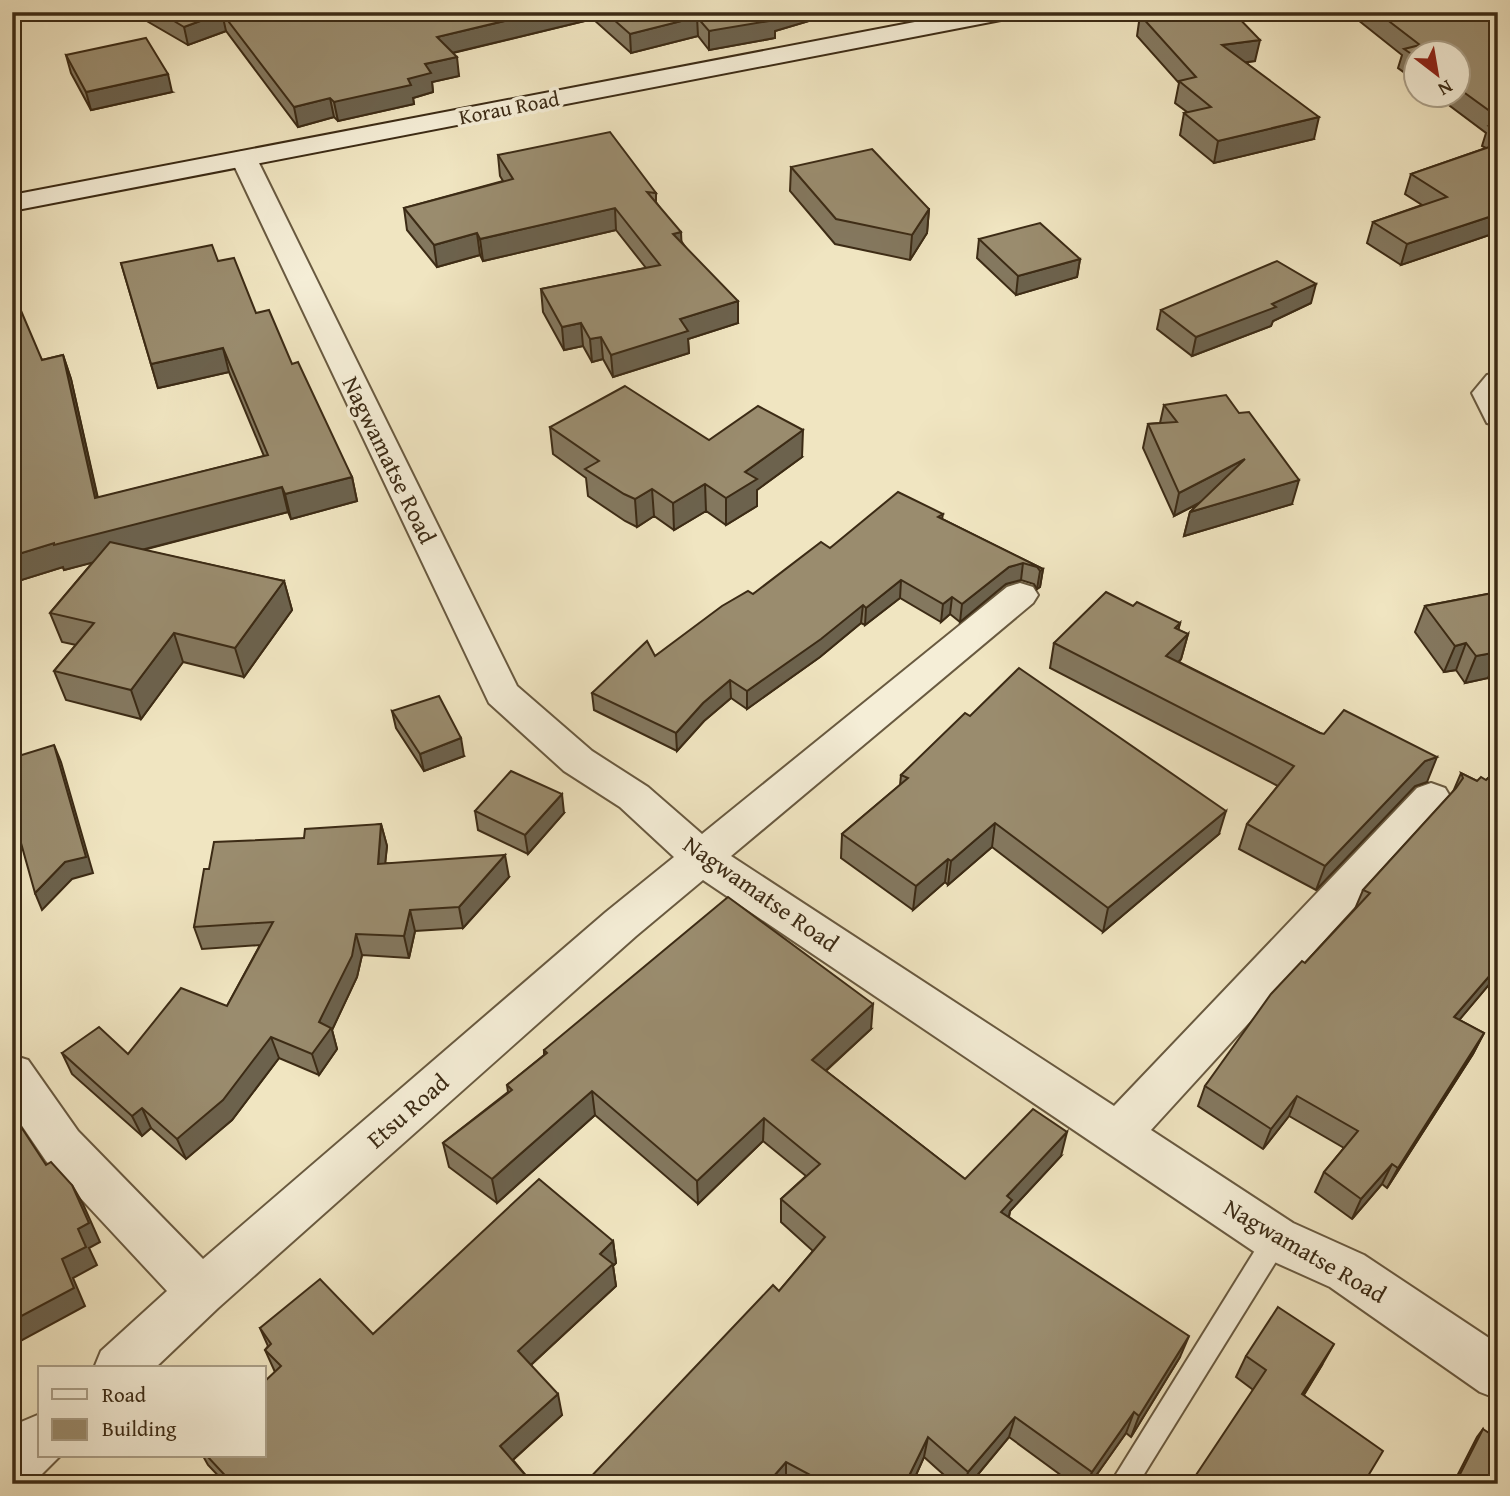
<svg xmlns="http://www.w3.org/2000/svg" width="1510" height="1496" viewBox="0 0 1510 1496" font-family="'Gentium Book Plus',serif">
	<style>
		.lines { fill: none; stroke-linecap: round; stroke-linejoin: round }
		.lane-casing { stroke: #695a40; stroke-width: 4 }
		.street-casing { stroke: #695a40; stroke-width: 4 }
		.secondary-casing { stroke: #3c2b15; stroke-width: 4 }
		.lane { fill: #f5eed7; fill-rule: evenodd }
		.street { fill: #f5eed7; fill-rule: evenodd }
		.secondary { fill: #f5eed7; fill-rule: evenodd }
		.wall { fill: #84785f; stroke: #3c2b15; stroke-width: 2 }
		.shaded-wall { fill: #6c624d; stroke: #3c2b15; stroke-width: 2 }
		.building { fill: #9a8c6e; stroke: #3c2b15; stroke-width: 2 }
		.labels { text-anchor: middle; stroke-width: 7; stroke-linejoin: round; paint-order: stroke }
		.far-street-label { font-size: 21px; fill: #3c2b15; stroke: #f5eed7 }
		.street-label { font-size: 24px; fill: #3c2b15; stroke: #f5eed7 }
	</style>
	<rect width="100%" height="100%" fill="#f0e5c1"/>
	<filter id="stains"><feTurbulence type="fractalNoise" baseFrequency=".00286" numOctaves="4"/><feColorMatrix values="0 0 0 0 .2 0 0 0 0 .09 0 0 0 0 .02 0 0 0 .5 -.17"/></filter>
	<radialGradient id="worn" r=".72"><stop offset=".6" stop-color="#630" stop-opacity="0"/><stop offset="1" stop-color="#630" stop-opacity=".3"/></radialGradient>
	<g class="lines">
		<g class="lane-casing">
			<polygon id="lane" points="1276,1228 1285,1231 1288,1239 1285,1247 1138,1484 1110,1484 1267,1231"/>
		</g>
		<g class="street-casing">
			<g id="street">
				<polygon points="244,151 253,153 257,159 517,686 592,751 648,787 702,834 1007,587 1020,583 1033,587 1038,595 1033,603 731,856 1114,1106 1417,788 1431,783 1445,788 1451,798 1445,808 1151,1130 1293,1223 1364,1255 1498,1344 1498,1399 1480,1392 1330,1287 1259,1255 703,880 636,936 218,1308 155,1368 94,1368 101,1351 167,1291 46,1161 12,1111 12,1055 28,1060 78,1131 203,1259 606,912 674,857 620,807 564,771 489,703 231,159 235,153"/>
				<polygon points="1498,373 1498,426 1487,423 1472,393 1487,375"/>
				<polygon points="40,1414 40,1456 60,1456 32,1484 12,1484 12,1430 21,1422"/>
			</g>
		</g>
		<g class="secondary-casing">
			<polygon id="secondary" points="967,12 1018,12 1014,17 1006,19 12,211 12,195"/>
		</g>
		<use href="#lane" class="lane"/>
		<use href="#street" class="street"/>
		<use href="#secondary" class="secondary"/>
	</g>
	<g class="wall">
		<polygon points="839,12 775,31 775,38 709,50 698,36 631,53 593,19 453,53 459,76 432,82 433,92 413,98 414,104 338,121 334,117 298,127 226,31 188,45 133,13"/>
		<polygon points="1348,12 1498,12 1498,232 1401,265 1367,243 1373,222 1422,205 1405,194 1411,174 1486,148 1482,146 1486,133 1434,94 1458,94 1458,52 1416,52 1416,81 1398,68 1402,55"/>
		<polygon points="1140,15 1255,61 1246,62 1314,139 1214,163 1180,135 1184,113 1187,112 1175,103 1179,83 1137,36"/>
		<polygon points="66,55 172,92 91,110 71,73"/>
		<polygon points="498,155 656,193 656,202 682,242 738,323 688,339 689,353 613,377 603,359 592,362 583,346 564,350 543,312 541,289 646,268 616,230 483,261 480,255 437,267 407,230 404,208 503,181 500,176"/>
		<polygon points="791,167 929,209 927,233 910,260 835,244 790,191"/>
		<polygon points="979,239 1080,259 1077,277 1016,295 977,258"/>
		<polygon points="218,261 292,364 352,477 357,501 291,519 288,512 143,550 284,581 292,610 244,677 183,662 141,719 66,700 54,671 76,645 62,642 50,613 93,562 64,570 63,567 12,583 12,308 42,360 63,355 71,379 98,498 264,456 229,372 158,388 121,263"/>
		<polygon points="1311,303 1273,321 1271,326 1192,356 1157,329 1161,310"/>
		<polygon points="1164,405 1292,504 1184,536 1190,512 1198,504 1174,516 1143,448 1148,424 1160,423"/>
		<polygon points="550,427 709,440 802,457 757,490 757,506 726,525 706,511 674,530 654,516 637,527 625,521 588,496 586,478 553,454"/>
		<polygon points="943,514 942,519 1043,569 1040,587 1037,589 1034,584 1021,580 1006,584 960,622 950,614 941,622 900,598 865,625 861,623 820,657 747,709 731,698 704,721 677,751 594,710 592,693 655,656 753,594 830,548"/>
		<polygon points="1498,592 1498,690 1488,678 1465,683 1456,670 1444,672 1415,632 1425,606"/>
		<polygon points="1133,606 1180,623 1178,630 1188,634 1181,659 1179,662 1320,733 1427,782 1415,786 1316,890 1239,849 1247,824 1278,786 1050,668 1054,643"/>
		<polygon points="392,711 464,756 424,771 396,728"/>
		<polygon points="1498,769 1498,974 1459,1020 1484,1033 1473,1054 1387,1188 1382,1184 1352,1219 1315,1192 1324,1172 1344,1148 1289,1116 1263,1149 1198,1106 1205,1086 1305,963 1355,909 1363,890 1453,792 1461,773 1477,781 1486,780"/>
		<polygon points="901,775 1219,834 1103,932 992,847 948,885 945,882 913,910 841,858 842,834 900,785"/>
		<polygon points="475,811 564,813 528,854 478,830"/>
		<polygon points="381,824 387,846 385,863 509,877 463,928 415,931 409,958 362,955 357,977 332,1030 337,1049 319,1075 279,1058 232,1120 186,1159 151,1128 142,1136 72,1074 62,1053 128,1054 227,1006 260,945 202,949 194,927 209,869 304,838"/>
		<polygon points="871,1029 826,1071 965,1179 1061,1156 1010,1211 1009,1217 1180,1357 1131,1437 1126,1433 1090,1484 1073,1484 1009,1437 970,1484 954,1484 924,1457 912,1484 789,1484 786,1482 779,1291 813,1251 781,1222 781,1199 806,1176 763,1141 698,1204 595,1115 497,1203 449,1167 443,1143 508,1092 507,1085 544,1055 544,1050"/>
		<polygon points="613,1241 616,1263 613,1266 616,1286 531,1365 562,1415 513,1460 533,1484 226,1484 208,1465 203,1456 264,1456 275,1372 265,1350 268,1346 260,1328 373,1334"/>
		<polygon points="1246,1356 1322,1365 1304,1395 1368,1476 1236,1377"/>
		<polygon points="1483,1429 1498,1484 1453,1484 1477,1437"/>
	</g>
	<g class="shaded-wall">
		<polygon points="542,12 593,12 593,19 439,56 437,37"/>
		<polygon points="777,12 839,12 775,31 775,38 709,50 709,31"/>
		<polygon points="222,13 226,31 188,45 184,27"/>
		<polygon points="697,17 698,36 631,53 630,34"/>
		<polygon points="1260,40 1255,61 1218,66 1222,45"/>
		<polygon points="457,57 459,76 432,82 433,92 413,98 414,104 338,121 334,102 425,64"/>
		<polygon points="168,74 172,92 91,110 86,92"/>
		<polygon points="330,98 334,117 298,127 294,107"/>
		<polygon points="1319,117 1314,139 1214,163 1218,141"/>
		<polygon points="615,208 616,230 483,261 480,239"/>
		<polygon points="929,209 927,233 910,260 912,235"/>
		<polygon points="1498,214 1498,232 1401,265 1407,244"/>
		<polygon points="681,232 682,254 673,234"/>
		<polygon points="477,233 480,255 437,267 434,245"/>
		<polygon points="1080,259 1077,277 1016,295 1018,276"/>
		<polygon points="1316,284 1311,303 1273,321 1271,326 1192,356 1196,337"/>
		<polygon points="738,301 738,323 688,339 689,353 613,377 611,355 680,319"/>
		<polygon points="581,323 583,346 564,350 562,327"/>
		<polygon points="601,337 603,359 592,362 590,339"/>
		<polygon points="223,348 229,372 158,388 151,364"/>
		<polygon points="63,355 71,379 103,523 95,498"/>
		<polygon points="803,430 802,457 757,490 757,506 726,525 726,498 745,472"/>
		<polygon points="1245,459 1239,482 1174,516 1179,493"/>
		<polygon points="352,477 357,501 291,519 285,494"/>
		<polygon points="1299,480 1292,504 1184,536 1190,512"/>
		<polygon points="705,484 706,511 674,530 673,503"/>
		<polygon points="282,487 288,512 64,570 63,567 12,583 12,556 54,543"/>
		<polygon points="652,489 654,516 637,527 635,499"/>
		<polygon points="1023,563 1021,580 1006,584 960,622 962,604 1009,567"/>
		<polygon points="1043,569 1040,587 1037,589 1040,571"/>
		<polygon points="901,580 900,598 865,625 866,608"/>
		<polygon points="284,581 292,610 244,677 235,648"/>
		<polygon points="952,597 950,614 941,622 943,604"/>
		<polygon points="863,605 861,623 820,657 747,709 747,691"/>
		<polygon points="1180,623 1174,648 1188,634 1181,659 1161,681 1166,656 1175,628"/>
		<polygon points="174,633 183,662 141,719 131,690"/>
		<polygon points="1466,643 1456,670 1444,672 1455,646"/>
		<polygon points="1498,652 1498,656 1488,678 1465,683 1476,656"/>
		<polygon points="730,680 731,698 704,721 677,751 676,733 703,703"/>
		<polygon points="461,738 464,756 424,771 420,754"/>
		<polygon points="54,745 61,762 93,873 72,879 42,910 35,893 65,862"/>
		<polygon points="1437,757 1427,782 1415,786 1316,890 1325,866 1425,761"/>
		<polygon points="562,794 564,813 528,854 525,835"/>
		<polygon points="1226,811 1219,834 1103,932 1108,908"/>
		<polygon points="995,823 992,847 948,885 951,861"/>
		<polygon points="381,824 387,846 383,885 378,864"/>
		<polygon points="505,855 509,877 463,928 459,907"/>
		<polygon points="948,859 945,882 913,910 916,886"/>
		<polygon points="410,910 415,931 409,958 404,936"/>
		<polygon points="356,934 362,955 357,977 332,1030 337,1049 319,1075 312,1054 319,1022"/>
		<polygon points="1498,966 1498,974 1444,1038 1454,1017"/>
		<polygon points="873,1004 871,1029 811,1084 812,1060"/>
		<polygon points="1484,1033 1473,1054 1387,1188 1398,1168"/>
		<polygon points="271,1037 279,1058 232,1120 186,1159 177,1139"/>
		<polygon points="592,1091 595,1115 497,1203 492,1179"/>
		<polygon points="1297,1096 1289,1116 1263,1149 1271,1129"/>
		<polygon points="142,1108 151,1128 142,1136 132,1116"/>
		<polygon points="764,1118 763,1141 698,1204 697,1181"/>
		<polygon points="1067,1132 1061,1156 1010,1211 1007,1224 1001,1212 1007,1196"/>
		<polygon points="1392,1164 1382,1184 1352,1219 1361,1199"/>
		<polygon points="72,1185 83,1204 100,1242 89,1248 97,1265 73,1278 85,1306 15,1344 12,1340 12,1321 78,1229"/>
		<polygon points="613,1241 616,1263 613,1266 616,1286 523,1372 518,1351 600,1254"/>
		<polygon points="1189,1336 1180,1357 1131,1437 1139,1416"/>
		<polygon points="1334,1344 1322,1365 1291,1415 1302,1394"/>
		<polygon points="558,1394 562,1415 506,1466 500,1446"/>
		<polygon points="1134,1412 1126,1433 1090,1484 1087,1484 1092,1472"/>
		<polygon points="1015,1417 1009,1437 970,1484 965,1484 968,1472"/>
		<polygon points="928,1437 924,1457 912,1484 905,1484"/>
		<polygon points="786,1462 786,1482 784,1484 767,1484"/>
	</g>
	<g class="building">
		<polygon points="159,12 542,12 437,37 457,57 425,64 431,73 408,79 411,85 334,102 330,98 294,107 222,13 184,27"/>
		<polygon points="605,12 777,12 770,14 775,20 709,31 697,17 630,34"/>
		<polygon points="1160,12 1233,12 1260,40 1222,45 1319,117 1218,141 1184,113 1211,107 1179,81 1196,77 1140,15"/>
		<polygon points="1377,12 1498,12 1498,117 1458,88 1458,52 1416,52 1416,57 1404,49 1420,45"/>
		<polygon points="146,38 168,74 86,92 66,55"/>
		<polygon points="1498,123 1498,131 1489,126"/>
		<polygon points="610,132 656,193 647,192 681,232 673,234 738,301 680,319 688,331 611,355 601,337 590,339 581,323 562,327 541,289 660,265 615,208 480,239 477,233 434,245 404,208 513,179 498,155"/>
		<polygon points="1498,144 1498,184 1492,186 1498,189 1498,214 1407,244 1373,222 1447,197 1411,174"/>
		<polygon points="872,149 929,209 912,235 836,219 791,167"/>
		<polygon points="1040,223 1080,259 1018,276 979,239"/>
		<polygon points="212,245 218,261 234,258 256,313 269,310 292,364 298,362 352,477 285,494 282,487 54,545 54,543 12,556 12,308 19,306 42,360 63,355 95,498 268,455 223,348 151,364 121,263"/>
		<polygon points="1277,261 1316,284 1272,304 1276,307 1196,337 1161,310"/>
		<polygon points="625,386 709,440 758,406 803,430 745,472 757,479 726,498 705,484 673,503 652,489 635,499 624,494 585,469 599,461 550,427"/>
		<polygon points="1226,395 1239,413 1249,412 1299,480 1190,512 1245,459 1179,493 1148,424 1177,422 1164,405"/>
		<polygon points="898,492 943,514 938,517 1043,569 1040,571 1037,567 1023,563 1009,567 962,604 952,597 943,604 901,580 866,608 863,605 821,639 747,691 730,680 703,703 676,733 592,693 647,641 655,656 722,606 748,591 753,594 821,542 830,548"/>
		<polygon points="110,542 284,581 235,648 174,633 131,690 54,671 94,623 50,613"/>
		<polygon points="1106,592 1133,606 1137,602 1180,623 1175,628 1188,634 1166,656 1320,733 1324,734 1344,710 1437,757 1425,761 1325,866 1247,824 1294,766 1054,643"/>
		<polygon points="1498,592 1498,652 1476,656 1466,643 1455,646 1425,606"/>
		<polygon points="1019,668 1226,811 1108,908 995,823 951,861 948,859 916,886 842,834 908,778 901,775 965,713 970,716"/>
		<polygon points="439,696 461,738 420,754 392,711"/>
		<polygon points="54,745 86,857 65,862 35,893 12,811 12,758"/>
		<polygon points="1498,769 1498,966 1454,1017 1484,1033 1398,1168 1392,1164 1361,1199 1324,1172 1358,1131 1297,1096 1271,1129 1205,1086 1271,994 1302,961 1305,963 1370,893 1363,890 1456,788 1463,778 1461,773 1477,781 1481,777 1486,780"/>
		<polygon points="511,771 562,794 525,835 475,811"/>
		<polygon points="381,824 378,864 505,855 459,907 410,910 404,936 356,934 352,956 319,1022 331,1028 312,1054 271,1037 223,1100 177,1139 142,1108 132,1116 62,1053 99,1027 128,1054 181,988 227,1006 273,922 194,927 204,869 209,869 214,842 304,838 305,829"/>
		<polygon points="728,897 873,1004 812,1060 965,1179 1033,1109 1067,1132 1007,1196 1012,1200 1001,1212 1189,1336 1139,1416 1134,1412 1092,1472 1015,1417 968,1472 928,1437 905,1484 827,1484 786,1462 767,1484 584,1484 773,1285 779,1291 825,1237 781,1199 820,1164 764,1118 697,1181 592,1091 492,1179 443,1143 512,1090 507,1085 547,1053 544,1050"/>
		<polygon points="12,1113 46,1165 51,1162 72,1185 89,1223 78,1229 86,1247 62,1259 74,1288 12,1321"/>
		<polygon points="539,1179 613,1241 600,1254 613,1264 518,1351 558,1394 500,1446 533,1484 233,1484 207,1456 264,1456 264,1382 281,1366 265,1350 271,1344 260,1328 320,1279 373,1334"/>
		<polygon points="1278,1307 1334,1344 1302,1394 1383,1451 1368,1476 1378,1484 1190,1484 1266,1370 1246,1356"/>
		<polygon points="1483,1429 1498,1439 1498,1484 1455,1484"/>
		<polygon points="107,1477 112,1484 98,1484"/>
	</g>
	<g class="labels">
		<g class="far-street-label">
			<text transform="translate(509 108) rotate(-11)" y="7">Korau Road</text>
		</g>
		<g class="street-label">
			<text transform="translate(389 460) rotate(64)" y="8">Nagwamatse Road</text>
			<text transform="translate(761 894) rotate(35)" y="8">Nagwamatse Road</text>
			<text transform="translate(408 1111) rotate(-41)" y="8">Etsu Road</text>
			<text transform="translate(1305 1251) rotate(30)" y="8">Nagwamatse Road</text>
		</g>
	</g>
	<rect width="1510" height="1496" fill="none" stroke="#f0e5c1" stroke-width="42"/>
	<rect x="14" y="14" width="1482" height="1468" fill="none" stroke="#3c2b15" stroke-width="3.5"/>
	<rect x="21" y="21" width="1468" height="1454" fill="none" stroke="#3c2b15" stroke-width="2"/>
	<rect x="38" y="1366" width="228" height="91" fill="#f5eed7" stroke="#aba089" stroke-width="2"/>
	<rect x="52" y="1389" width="35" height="10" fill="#f5eed7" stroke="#aba089" stroke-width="2"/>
	<text x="102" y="1402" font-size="21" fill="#3c2b15">Road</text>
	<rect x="52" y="1419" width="35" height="21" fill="#9a8c6e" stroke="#aba089" stroke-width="2"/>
	<text x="102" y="1436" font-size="21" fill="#3c2b15">Building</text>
	<g transform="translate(1437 74) rotate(149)"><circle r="33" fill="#f5eed7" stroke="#aba089" stroke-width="2"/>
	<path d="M0-5L12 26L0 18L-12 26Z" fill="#8f2418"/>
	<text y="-10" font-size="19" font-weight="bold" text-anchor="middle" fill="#3c2b15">N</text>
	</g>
	<rect width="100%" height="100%" filter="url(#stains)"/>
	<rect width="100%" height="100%" fill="url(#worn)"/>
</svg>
